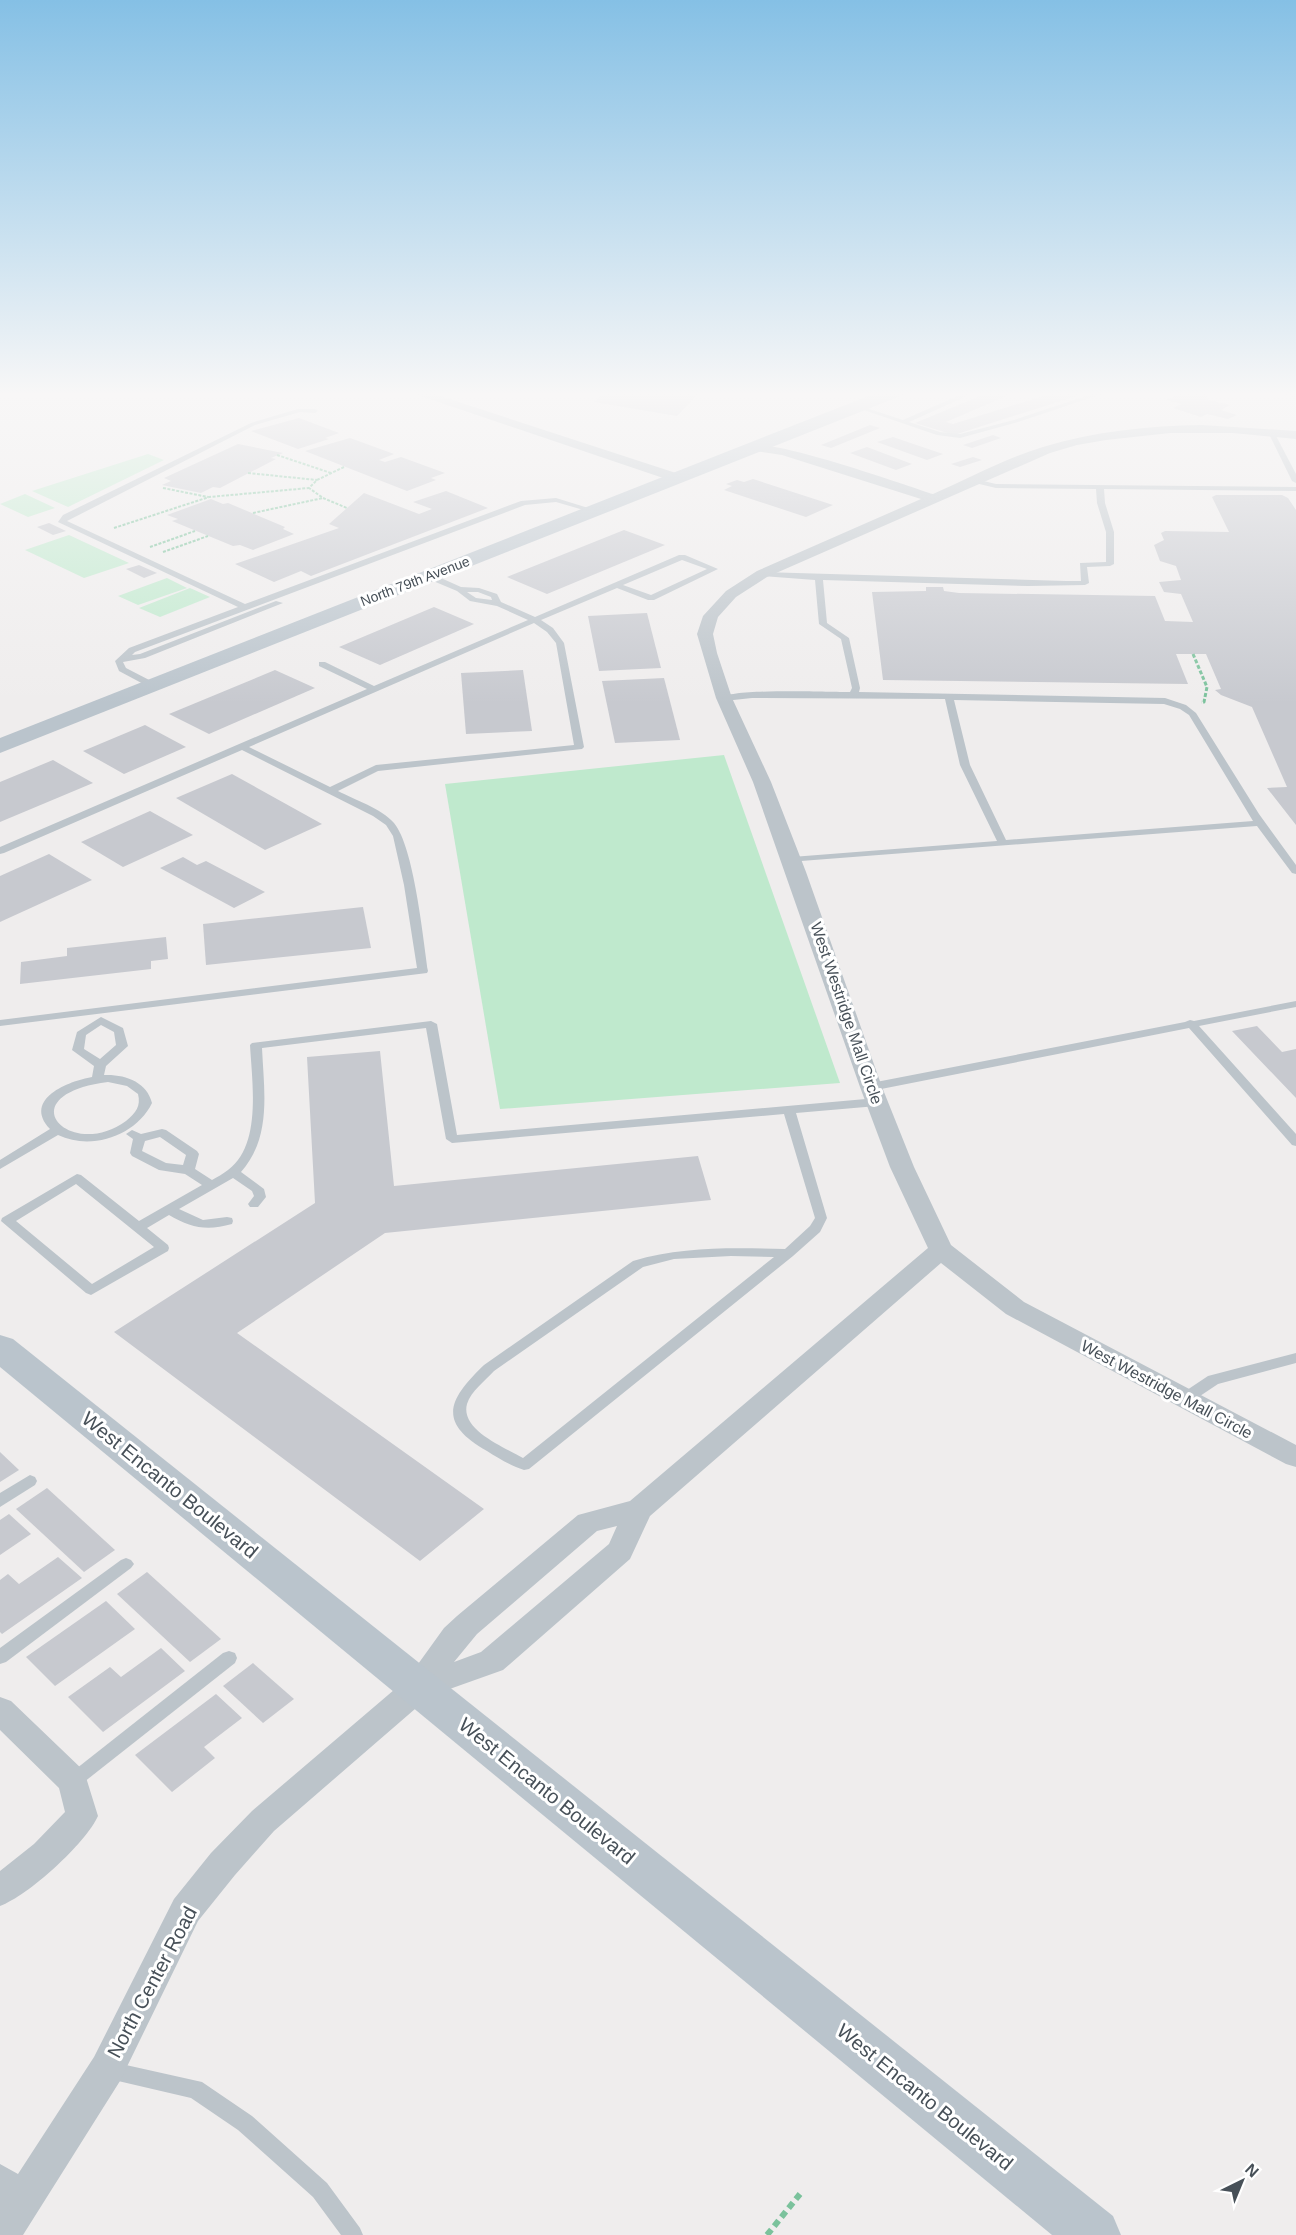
<svg xmlns="http://www.w3.org/2000/svg" width="1296" height="2235" viewBox="0 0 1296 2235" font-family="Helvetica,sans-serif">
	<style>
		.green { fill: #bfe9cd }
		.building { fill: #c7c9cf }
		.lines { fill: none; stroke-linecap: round; stroke-linejoin: round }
		.path-far2 { stroke: #7bc29c; stroke-width: 2; stroke-dasharray: 3 1.5; stroke-linecap: butt }
		.path-far1 { stroke: #7bc29c; stroke-width: 3; stroke-dasharray: 4 2; stroke-linecap: butt }
		.path { stroke: #7bc29c; stroke-width: 6; stroke-dasharray: 7 4.5; stroke-linecap: butt }
		.lane { fill: #bcc4ca; fill-rule: evenodd }
		.street { fill: #bcc4ca; fill-rule: evenodd }
		.secondary { fill: #bac4cc; fill-rule: evenodd }
		.labels { text-anchor: middle; stroke-width: 6; stroke-linejoin: round; paint-order: stroke }
		.far-street-label { font-size: 14px; fill: #475058; stroke: #fff }
		.street-label { font-size: 16px; fill: #475058; stroke: #fff }
		.near-street-label { font-size: 20px; fill: #475058; stroke: #fff }
	</style>
	<rect width="100%" height="100%" fill="#efeded"/>
	<g class="green">
		<polygon points="148,454 164,460 68,507 32,491"/>
		<polygon points="25,494 55,508 28,517 0,504"/>
		<polygon points="69,535 129,563 84,578 25,550"/>
		<polygon points="167,578 187,588 138,605 118,596"/>
		<polygon points="190,588 210,597 160,617 139,608"/>
		<polygon points="724,755 840,1083 500,1109 445,784"/>
	</g>
	<g class="building">
		<polygon points="606,391 701,391 677,416 594,402"/>
		<polygon points="992,391 1018,391 946,422 953,424 1059,391 1089,392 954,435 915,423"/>
		<polygon points="1185,391 1209,395 1206,399 1230,405 1221,410 1237,415 1228,419 1207,414 1201,417 1173,408 1182,404 1166,400"/>
		<polygon points="299,418 339,433 325,438 329,439 298,449 251,431"/>
		<polygon points="870,425 880,428 831,448 821,445"/>
		<polygon points="993,435 1001,438 972,448 963,445"/>
		<polygon points="893,437 943,454 927,460 877,442"/>
		<polygon points="350,438 394,454 379,460 385,462 401,457 445,473 431,478 436,480 407,491 305,451"/>
		<polygon points="238,444 283,453 271,458 276,459 220,488 213,487 201,493 162,485 171,481 164,478"/>
		<polygon points="867,447 912,464 896,470 850,453"/>
		<polygon points="973,457 982,460 960,467 951,464"/>
		<polygon points="753,479 833,505 806,517 724,490 732,486 726,484 737,480 744,482"/>
		<polygon points="446,491 488,508 311,576 301,571 274,582 235,564 339,528 329,524 364,493 419,514 432,509 413,502"/>
		<polygon points="1216,495 1282,495 1288,498 1296,510 1296,825 1267,788 1287,787 1252,707 1221,695 1215,690 1221,689 1206,654 1176,654 1188,684 883,680 872,592 926,591 926,587 943,587 944,591 959,593 1155,596 1165,621 1193,622 1181,594 1164,592 1159,582 1181,580 1176,566 1160,561 1154,545 1164,540 1161,533 1165,531 1229,532 1212,497"/>
		<polygon points="211,499 223,504 228,503 285,527 283,529 294,534 253,550 240,545 233,546 172,521 178,519 167,515"/>
		<polygon points="49,523 66,531 53,535 37,527"/>
		<polygon points="624,530 665,545 547,594 507,577"/>
		<polygon points="139,565 157,573 144,578 126,569"/>
		<polygon points="434,607 474,624 380,665 339,647"/>
		<polygon points="647,613 661,668 599,671 588,616"/>
		<polygon points="275,670 315,688 209,734 169,714"/>
		<polygon points="523,670 532,731 466,734 461,673"/>
		<polygon points="664,678 680,740 615,743 602,681"/>
		<polygon points="145,725 186,747 124,774 83,751"/>
		<polygon points="53,760 93,783 0,822 0,782"/>
		<polygon points="232,774 322,824 265,850 176,798"/>
		<polygon points="150,811 193,835 123,867 81,842"/>
		<polygon points="49,854 92,880 0,922 0,876"/>
		<polygon points="183,857 197,865 206,861 265,892 234,908 160,868"/>
		<polygon points="363,907 371,948 206,965 203,924"/>
		<polygon points="166,937 168,959 151,961 151,969 20,984 21,962 67,956 67,948"/>
		<polygon points="1257,1026 1282,1052 1296,1049 1296,1098 1232,1031"/>
		<polygon points="380,1051 394,1186 698,1156 711,1200 385,1233 237,1333 484,1509 420,1561 114,1332 315,1203 307,1057"/>
		<polygon points="0,1452 19,1470 0,1482"/>
		<polygon points="47,1488 115,1550 84,1572 16,1509"/>
		<polygon points="9,1514 31,1534 0,1555 0,1520"/>
		<polygon points="58,1557 82,1578 2,1634 0,1632 0,1580 8,1574 19,1584"/>
		<polygon points="147,1572 221,1639 190,1662 117,1594"/>
		<polygon points="106,1601 135,1629 55,1686 26,1657"/>
		<polygon points="161,1648 185,1671 103,1732 68,1697 110,1667 121,1677"/>
		<polygon points="253,1663 294,1699 263,1723 223,1686"/>
		<polygon points="216,1694 242,1718 204,1747 215,1758 172,1792 135,1755"/>
	</g>
	<g class="lines">
		<g class="path-far2">
			<polyline points="277,455 331,473"/>
			<polyline points="344,467 317,480 309,488 323,498 347,508"/>
			<polyline points="248,473 317,480"/>
			<polyline points="163,488 208,497"/>
			<polyline points="253,513 323,498"/>
			<polyline points="114,528 209,497 309,488"/>
			<polyline points="150,547 195,531"/>
			<polyline points="163,552 208,536"/>
		</g>
		<polyline class="path-far1" points="1193,654 1207,687 1204,702 1201,702"/>
		<polyline class="path" points="767,2235 800,2194"/>
		<g class="lane">
			<polygon points="969,391 978,391 909,422 940,432 960,434 1014,420 1101,391 1111,391 1018,422 960,438 937,435 855,407 860,406 903,420"/>
			<polygon points="298,409 315,409 318,411 315,413 300,412 255,425 67,521 245,604 521,501 556,498 598,511 594,513 556,502 525,505 135,652 132,655 140,654 276,601 283,603 145,658 123,662 126,668 155,683 155,687 149,687 119,671 115,661 129,648 238,607 58,522 63,515 251,423"/>
			<polygon points="1271,430 1274,432 1296,474 1296,483 1292,481 1268,432"/>
			<path d="M971,478l25,6 300,3v4l-192,-2 1,14 9,29v32l-4,2 -23,1 2,16 -4,2 -57,1 -205,-6 4,43 22,15 11,50 -1,4 306,6 21,7 10,8 63,101 37,51v9l-4,-1 -35,-47 -469,36v-4l4,-1 205,-16 -37,-76 -15,-66 -193,-1 -28,3 -4,-3c14,-10 107,-6 130,-6l2,-4 -11,-49 -22,-15 -4,-44 -53,-4 -4,-2 1,-2 307,9h15l-1,-18 26,-1v-30l-9,-29 -1,-14 -100,-1 -25,-6zM954,700l210,4 16,5 9,6 64,106 -247,19 -36,-75z"/>
			<path d="M679,555h6l33,14 -64,31h-6l-31,-12 -76,32 12,8 11,15 20,104 -2,2 -204,22 -40,20c17,9 43,17 56,32 20,24 29,114 34,148l-1,2 -427,53v-6l417,-52 -13,-83 -11,-49 -7,-11 -13,-9 -131,-66 -238,103 -4,1v-7l367,-158 -48,-23v-4h6l49,24 154,-66 -31,-14 -27,-5 -13,-10 -31,-13v-4h6l29,13 18,1 18,6 4,8 34,15zM682,560l25,9 -56,26 -28,-10zM467,592h11l13,5 1,3 -16,-2zM534,623l13,9 9,11 18,102 -198,20 -46,22 -81,-40z"/>
			<polygon points="1296,1001 1296,1007 1199,1026 1296,1134 1296,1146 1292,1145 1189,1028 871,1091 865,1087 871,1083 1185,1022 1190,1020 1194,1021"/>
			<path d="M101,1017l22,11 5,18 -22,20 -2,9c21,-1 43,7 48,28 -16,33 -61,48 -94,32l-58,34v-9l50,-31c-28,-30 19,-48 42,-52l2,-11 -22,-16 5,-18zM101,1025l13,7 2,13 -16,14 -16,-10 2,-14zM108,1082l19,4 11,8c3,12 -2,19 -12,27 -56,41 -120,-26 -18,-39z"/>
			<path d="M431,1021l6,3 20,111 420,-37 6,4 -6,4 -81,7 31,105 -7,14 -27,24 -264,213 -5,1c-13,-4 -26,-12 -37,-19 -51,-29 -38,-52 -3,-86l149,-104c51,-15 100,-13 152,-12l25,-23 5,-8 -31,-104 -332,29 -6,-4 -20,-111 -164,20c2,43 10,89 -21,124l23,17 2,8 -8,10h-8l-2,-3 6,-8 -2,-5 -19,-13 -54,31 24,11 24,-3 5,1 1,3 -1,3c-25,7 -41,4 -63,-9l-22,13 21,17 1,3 -1,3 -77,44 -5,-2 -85,-72 1,-3 75,-44 4,1 58,46 63,-36 -17,-11 -26,-4 -27,-14 -2,-3 3,-14 -7,-5 6,-4 9,4 21,-5 4,1 31,21 2,3 -4,15 17,11c5,-3 11,-6 16,-10 34,-25 24,-88 22,-125l2,-2zM160,1137l26,18 -3,10 -17,-2 -24,-12 3,-10zM76,1184l78,63 -62,37 -76,-63zM731,1256l43,1 -251,201c-19,-11 -63,-28 -56,-54 4,-13 18,-23 27,-33l149,-104 31,-8z"/>
			<polygon points="1296,1353 1296,1363 1218,1384 1191,1402 1181,1402 1179,1398 1181,1394 1208,1376"/>
			<polygon points="30,1475 35,1477 37,1481 35,1485 0,1507 0,1493"/>
			<polygon points="126,1558 131,1560 134,1564 131,1568 6,1662 0,1664 0,1648 121,1560"/>
			<polygon points="229,1651 235,1653 237,1658 235,1663 79,1786 73,1788 67,1786 65,1781 67,1776 223,1653"/>
			<polygon points="108,2061 202,2082 252,2116 327,2183 360,2228 363,2235 341,2235 313,2197 238,2130 191,2098 101,2077 98,2070 101,2063"/>
		</g>
		<g class="street">
			<polygon points="406,391 425,391 682,475 684,478 677,482 672,481"/>
			<path d="M1202,425l94,6v8l-63,-6h-63l-64,7 -29,5 -27,8 -283,124 -31,20 -18,20 -5,17 4,19 15,45 39,84 35,90 76,215 32,80 37,78 73,57 272,143v22l-10,-3 -280,-150 -65,-51 -291,253 -20,43 -127,111 -73,26 -156,135 -39,44 -37,46 -78,160 -97,154h-23v-71l18,10 76,-117 80,-158 37,-46 41,-42 156,-133 36,-50 13,-12 121,-101 52,-14 298,-253 -38,-81 -30,-80 -107,-305 -37,-84 -19,-64 6,-18 23,-25 31,-20 164,-72 -139,-44 -27,-4 -7,-4c14,-13 160,39 185,47 36,-16 73,-36 110,-47 52,-16 105,-21 159,-22zM617,1526l-8,18 -128,108 -27,10 23,-28 120,-103z"/>
			<path d="M0,1697l11,4 73,70 14,45c-12,27 -70,80 -98,90v-35l34,-27 31,-32 -6,-24 -59,-58z"/>
		</g>
		<g class="secondary">
			<polygon points="881,391 905,391 903,395 0,753 0,738"/>
			<polygon points="1284,391 1296,391 1296,397 1286,395"/>
			<polygon points="0,1335 13,1339 1113,2216 1121,2235 1052,2235 0,1367"/>
		</g>
	</g>
	<linearGradient id="sky" x2="0" y2="1"><stop stop-color="#85c0e5"/><stop offset="0.56" stop-color="#f8f7f7"/><stop offset="1" stop-color="#f8f7f7" stop-opacity="0"/></linearGradient>
	<rect width="1296" height="704" fill="url(#sky)"/>
	<g class="labels">
		<g class="far-street-label">
			<text transform="translate(415 581) rotate(-21)" y="5">North 79th Avenue</text>
		</g>
		<g class="street-label">
			<text transform="translate(847 1013) rotate(71)" y="6">West Westridge Mall Circle</text>
			<text transform="translate(1167 1389) rotate(28)" y="6">West Westridge Mall Circle</text>
		</g>
		<g class="near-street-label">
			<text transform="translate(170 1485) rotate(39)" y="7">West Encanto Boulevard</text>
			<text transform="translate(547 1791) rotate(39)" y="7">West Encanto Boulevard</text>
			<text transform="translate(152 1982) rotate(-62)" y="7">North Center Road</text>
			<text transform="translate(925 2097) rotate(39)" y="7">West Encanto Boulevard</text>
		</g>
	</g>
	<g transform="translate(1242 2181) rotate(43)" stroke="#ffffff" stroke-width="4.5" paint-order="stroke">
	<path d="M0-4.5L10 22L0 15L-10 22Z" fill="#475058"/>
	<text y="-9" font-size="16" font-weight="bold" text-anchor="middle" fill="#475058">N</text>
	</g>
</svg>
